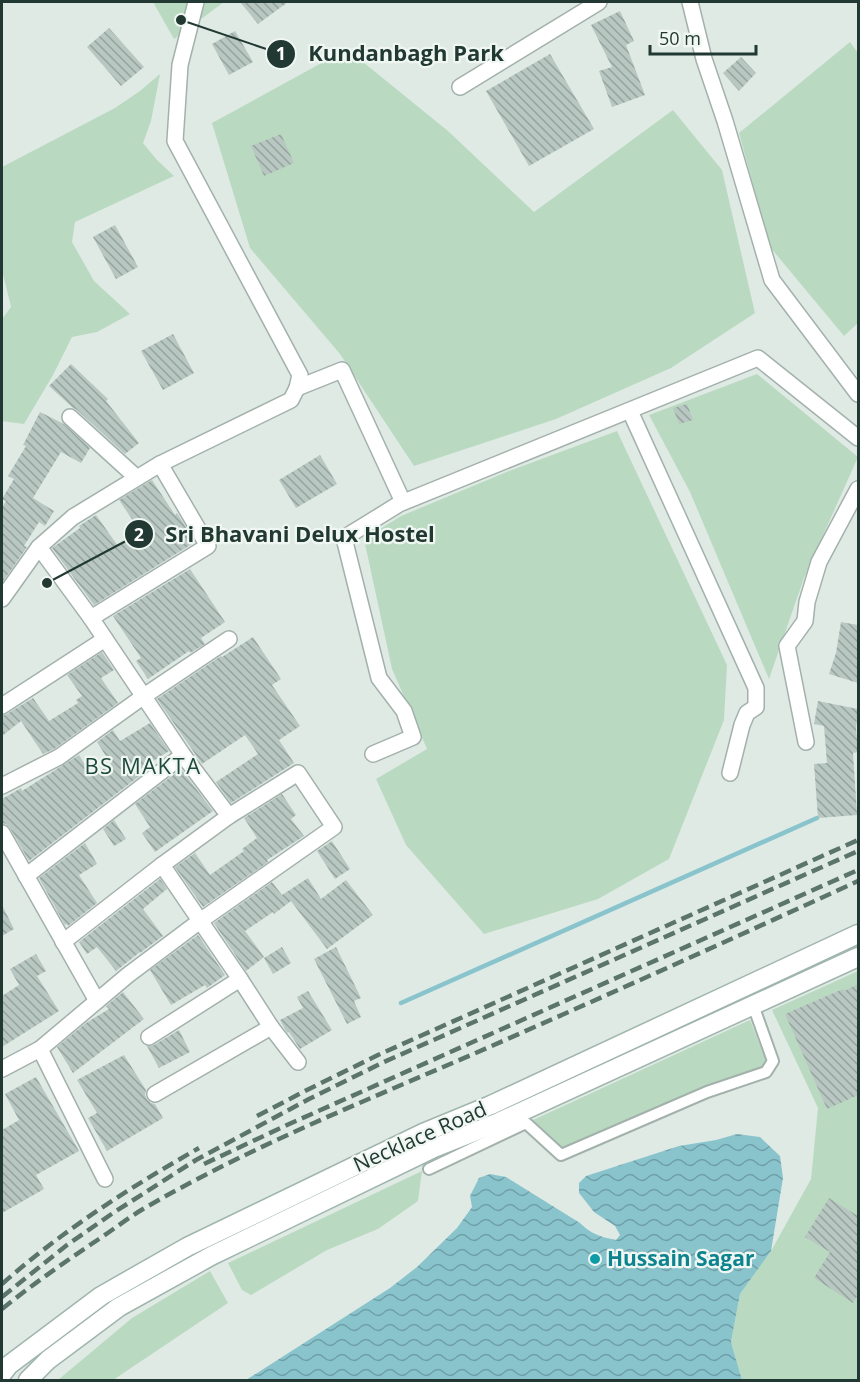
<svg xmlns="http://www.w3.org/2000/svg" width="860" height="1382" viewBox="0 0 860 1382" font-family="'Open Sans',sans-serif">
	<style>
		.green { fill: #b9dac1 }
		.water { fill: url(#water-waves) }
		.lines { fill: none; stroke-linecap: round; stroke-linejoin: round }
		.stream { stroke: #89c4cd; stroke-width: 4.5 }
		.building { fill: url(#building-back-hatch) }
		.pedestrian-casing { stroke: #a3b1ac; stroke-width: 14 }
		.minor-casing { stroke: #a3b1ac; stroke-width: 18 }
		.secondary-casing { stroke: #9fb5ad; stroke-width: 21 }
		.pedestrian { stroke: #fff; stroke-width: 10 }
		.minor { stroke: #fff; stroke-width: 15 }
		.secondary { stroke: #fff; stroke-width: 18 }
		.rail { stroke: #5b756d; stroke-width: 4.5; stroke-dasharray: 12 6; stroke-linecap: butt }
		.culture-dot { fill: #0f9aa8; stroke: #f0f7f3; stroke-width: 2 }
		.labels { text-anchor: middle; stroke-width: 4.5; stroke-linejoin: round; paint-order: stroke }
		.street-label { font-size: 21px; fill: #213932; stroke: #f0f7f3 }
		.culture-label { font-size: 21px; font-weight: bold; fill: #0d838f; stroke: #f0f7f3; text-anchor: start }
		.neighbourhood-label { font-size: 22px; letter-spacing: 1.5px; fill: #1e4a3e; stroke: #f0f7f3 }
		.leader { fill: none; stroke: #213932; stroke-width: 2 }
		.callout-dot { fill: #213932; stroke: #f0f7f3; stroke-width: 2 }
		.mark-label { font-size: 18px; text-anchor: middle; font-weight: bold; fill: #fff }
		.callout-label { font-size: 22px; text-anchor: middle; font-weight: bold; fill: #213932; stroke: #f0f7f3; stroke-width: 4.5; stroke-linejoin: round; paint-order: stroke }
	</style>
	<defs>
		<pattern id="water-waves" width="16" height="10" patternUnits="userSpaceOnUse" patternTransform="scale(1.5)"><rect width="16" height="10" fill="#89c4cd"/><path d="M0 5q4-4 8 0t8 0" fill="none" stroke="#70a0a7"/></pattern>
		<pattern id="building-back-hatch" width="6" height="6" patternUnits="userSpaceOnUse" patternTransform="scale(1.5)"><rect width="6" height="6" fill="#b8c7c1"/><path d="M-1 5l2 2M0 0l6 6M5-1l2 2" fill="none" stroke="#95a39d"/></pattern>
	</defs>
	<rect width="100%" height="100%" fill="#e0eae5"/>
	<g class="green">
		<polygon points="153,2 224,2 174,39"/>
		<polygon points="850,42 858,53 858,323 844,336 770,247 739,133"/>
		<polygon points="347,49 448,131 534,212 673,110 722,170 755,313 671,368 556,419 414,466 340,354 250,248 212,123"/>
		<polygon points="160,74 151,121 143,143 157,160 174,176 75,222 72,242 94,281 130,314 97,332 72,337 53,375 24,424 2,421 2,319 11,307 2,270 2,167 115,108 140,91"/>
		<polygon points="757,374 858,457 804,578 769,679 690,492 649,415"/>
		<polygon points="617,431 727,665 724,720 669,859 598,899 484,934 406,845 376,779 427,749 392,669 364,539 401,516 509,471"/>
		<polygon points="858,971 858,1380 742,1380 731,1342 740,1294 771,1251 811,1179 818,1108 772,1010"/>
		<polygon points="750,1020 766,1061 761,1067 578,1144 561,1147 533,1120"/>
		<polygon points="422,1171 418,1201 378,1229 327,1250 251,1295 242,1290 228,1263"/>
		<polygon points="210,1271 228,1303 113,1380 58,1380 132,1318"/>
	</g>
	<path class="water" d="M737,1134l23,3 20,19 3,22 -12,73 -31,43 -9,48 11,38h-496l144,-92 27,-21 40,-39 15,-21 -2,-11 9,-18 11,-4 16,3 74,46c11,11 21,14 36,17l4,-5 -5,-9 -21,-14 -15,-19v-10l7,-7 93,-30 37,-6z"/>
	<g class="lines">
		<polyline class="stream" points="401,1003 817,818"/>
	</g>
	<g class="building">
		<polygon points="240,2 288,2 258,24"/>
		<polygon points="620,11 634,41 626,45 645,95 612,107 599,71 612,67 591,25"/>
		<polygon points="109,28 144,67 121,86 87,47"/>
		<polygon points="235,31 253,62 229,75 212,44"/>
		<polygon points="550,54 594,129 529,166 486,91"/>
		<polygon points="741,57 756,73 739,91 723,73"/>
		<polygon points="281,134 294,163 264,176 251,146"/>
		<polygon points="115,225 138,267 116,279 93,237"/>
		<polygon points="173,334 194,373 163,390 141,351"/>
		<polygon points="71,364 108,399 106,401 139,443 125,454 77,410 72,407 49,386"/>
		<polygon points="687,404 693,420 679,424 673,408"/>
		<polygon points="40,412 64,424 90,448 81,463 61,452 33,498 54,511 45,526 39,522 24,546 27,547 2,583 2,508 6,501 2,499 14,479 8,476 26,446 23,445"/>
		<polygon points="320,455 337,484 296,508 279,480"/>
		<polygon points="152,480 175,515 177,513 195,542 94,605 52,548 80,528 79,526 96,515 118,546 140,531 119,500"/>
		<polygon points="190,569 225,622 201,638 205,644 190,653 189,651 148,679 136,661 141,658 113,616"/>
		<polygon points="841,622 858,625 858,683 829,674 836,653"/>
		<polygon points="253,637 281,679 272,685 300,726 279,740 294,763 231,803 216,782 258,754 245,735 202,764 157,699 221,656 222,657"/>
		<polygon points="102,652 114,670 101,678 118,703 54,749 43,754 21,721 2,736 2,716 7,714 33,698 49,721 78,703 76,700 82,696 67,675"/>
		<polygon points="818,701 858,709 856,728 858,752 853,753 857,815 818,818 814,764 827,763 824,726 814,724"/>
		<polygon points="150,723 169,751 139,770 142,774 29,861 10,828 6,824 2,823 2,799 21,788 22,791 79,755 92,776 111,764 97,742 113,730 120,741"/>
		<polygon points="181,769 213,811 155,852 142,833 150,827 135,804"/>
		<polygon points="282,794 296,815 291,819 304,836 267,860 268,862 203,907 175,867 195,853 210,875 244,851 242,849 257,838 244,818"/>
		<polygon points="114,820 126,839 114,846 103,829"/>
		<polygon points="332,841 350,869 335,879 317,851"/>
		<polygon points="85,843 97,864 79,875 97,903 68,926 67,924 65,925 39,878"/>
		<polygon points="308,878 321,899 346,880 373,915 327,949 291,901 274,914 273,912 245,931 264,957 246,971 214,923 272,882 282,895"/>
		<polygon points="160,879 167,889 143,909 163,936 140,953 140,952 116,971 97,947 87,954 79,942"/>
		<polygon points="2,905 14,929 2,936"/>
		<polygon points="198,935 225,975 207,988 205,985 171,1005 150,970"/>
		<polygon points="282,947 291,963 273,974 264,958"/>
		<polygon points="336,947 361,998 354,1001 361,1017 347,1024 314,959"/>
		<polygon points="36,954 46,971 37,976 59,1011 2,1047 2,996 19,985 10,969"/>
		<polygon points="858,984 858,1095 827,1109 785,1014 843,989 844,991"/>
		<polygon points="308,991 332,1030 300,1049 289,1032 288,1033 286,1031 280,1020 303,1008 297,997"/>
		<polygon points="123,992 144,1019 73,1073 57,1047 86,1023 109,1009 106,1006"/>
		<polygon points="179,1030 190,1052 159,1068 147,1046 154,1045"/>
		<polygon points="124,1055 146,1090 145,1095 147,1099 151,1103 155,1104 163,1118 107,1151 88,1118 97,1113 77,1080"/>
		<polygon points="36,1077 79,1151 36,1175 44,1189 2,1213 2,1130 19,1120 5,1094"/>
		<polygon points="829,1198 858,1216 858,1295 853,1303 814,1278 830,1252 805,1237"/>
	</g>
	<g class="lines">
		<g class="pedestrian-casing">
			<polyline id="pedestrian" points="429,1169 526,1123 561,1155 707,1092 766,1072 773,1061 753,1005"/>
		</g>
		<g class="minor-casing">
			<g id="minor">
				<polyline points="690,2 704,59 725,121 772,280 858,394"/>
				<polyline points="460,87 599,2"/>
				<polyline points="297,388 342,370 403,502"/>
				<polyline points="630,411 756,688 756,707 747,713 742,725 730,773"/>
				<polyline points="70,417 137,478"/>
				<polyline points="160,464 291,400 297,388 300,375 175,141 180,65 196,2"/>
				<polyline points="39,547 73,517 160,464 208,546 91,618 183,755 229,816"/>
				<polyline points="2,599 39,547 91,618"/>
				<polyline points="2,706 105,639"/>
				<polyline points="806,742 787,646 805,621 807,602 819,562 858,489"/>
				<polyline points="373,754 413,737 404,711 379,678 344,538 399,504 758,358 858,438"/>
				<polyline points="2,786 59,757 144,696 229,639"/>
				<polyline points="2,833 97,1001"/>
				<polyline points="26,876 183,755"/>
				<polyline points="240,979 271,1027 298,1062"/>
				<polyline points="149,1037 240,979 162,865"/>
				<polyline points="40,1049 105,1179"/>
				<polyline points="2,1069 40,1049 128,975 200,921 334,827 298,773 229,816 162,865 63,942"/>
				<polyline points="155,1094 271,1027"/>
			</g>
		</g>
		<g class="secondary-casing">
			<g id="secondary">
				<polyline points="2,1374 9,1365 101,1296 187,1247 423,1133 491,1105 858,934"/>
				<polyline points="28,1380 48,1360 119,1307 211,1256 434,1148 499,1122 858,957"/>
			</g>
		</g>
		<use href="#pedestrian" class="pedestrian"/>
		<use href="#minor" class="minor"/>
		<use href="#secondary" class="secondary"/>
		<g class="rail">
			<polyline points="257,1116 307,1090 378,1055 858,840"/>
			<polyline points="204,1164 287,1125 858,870"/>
			<path d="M2,1284c60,-53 127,-96 197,-136"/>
			<polyline points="2,1297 67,1245 113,1213 196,1160 309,1099 384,1062 858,851"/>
			<path d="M2,1309c31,-25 64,-48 97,-70 15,-10 29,-21 44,-30 105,-61 217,-106 328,-154 130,-57 259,-115 387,-174"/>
		</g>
	</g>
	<circle class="culture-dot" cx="595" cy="1259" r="6"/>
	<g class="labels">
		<g class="street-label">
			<text transform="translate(420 1137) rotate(-24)" y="7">Necklace Road</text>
		</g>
		<g class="culture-label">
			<text x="607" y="1266">Hussain Sagar</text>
		</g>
		<g class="neighbourhood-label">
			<text x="143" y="774">BS MAKTA</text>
		</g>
	</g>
	<path class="leader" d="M181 20L281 54M47 583L139 534"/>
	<g class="callout-dot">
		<circle cx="181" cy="20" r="6"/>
		<circle cx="47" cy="583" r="6"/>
		<circle cx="281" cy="54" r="15"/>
		<circle cx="139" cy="534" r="15"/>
	</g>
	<g class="mark-label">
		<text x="281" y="60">1</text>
		<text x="139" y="541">2</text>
	</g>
	<g class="callout-label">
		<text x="406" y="61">Kundanbagh Park</text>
		<text x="300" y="542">Sri Bhavani Delux Hostel</text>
	</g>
	<rect width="860" height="1382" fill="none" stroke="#213932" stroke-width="6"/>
	<path d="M650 45v9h106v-9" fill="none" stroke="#213932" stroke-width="3"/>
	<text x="659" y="45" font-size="18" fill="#213932" stroke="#f0f7f3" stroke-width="4.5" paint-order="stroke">50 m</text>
</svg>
